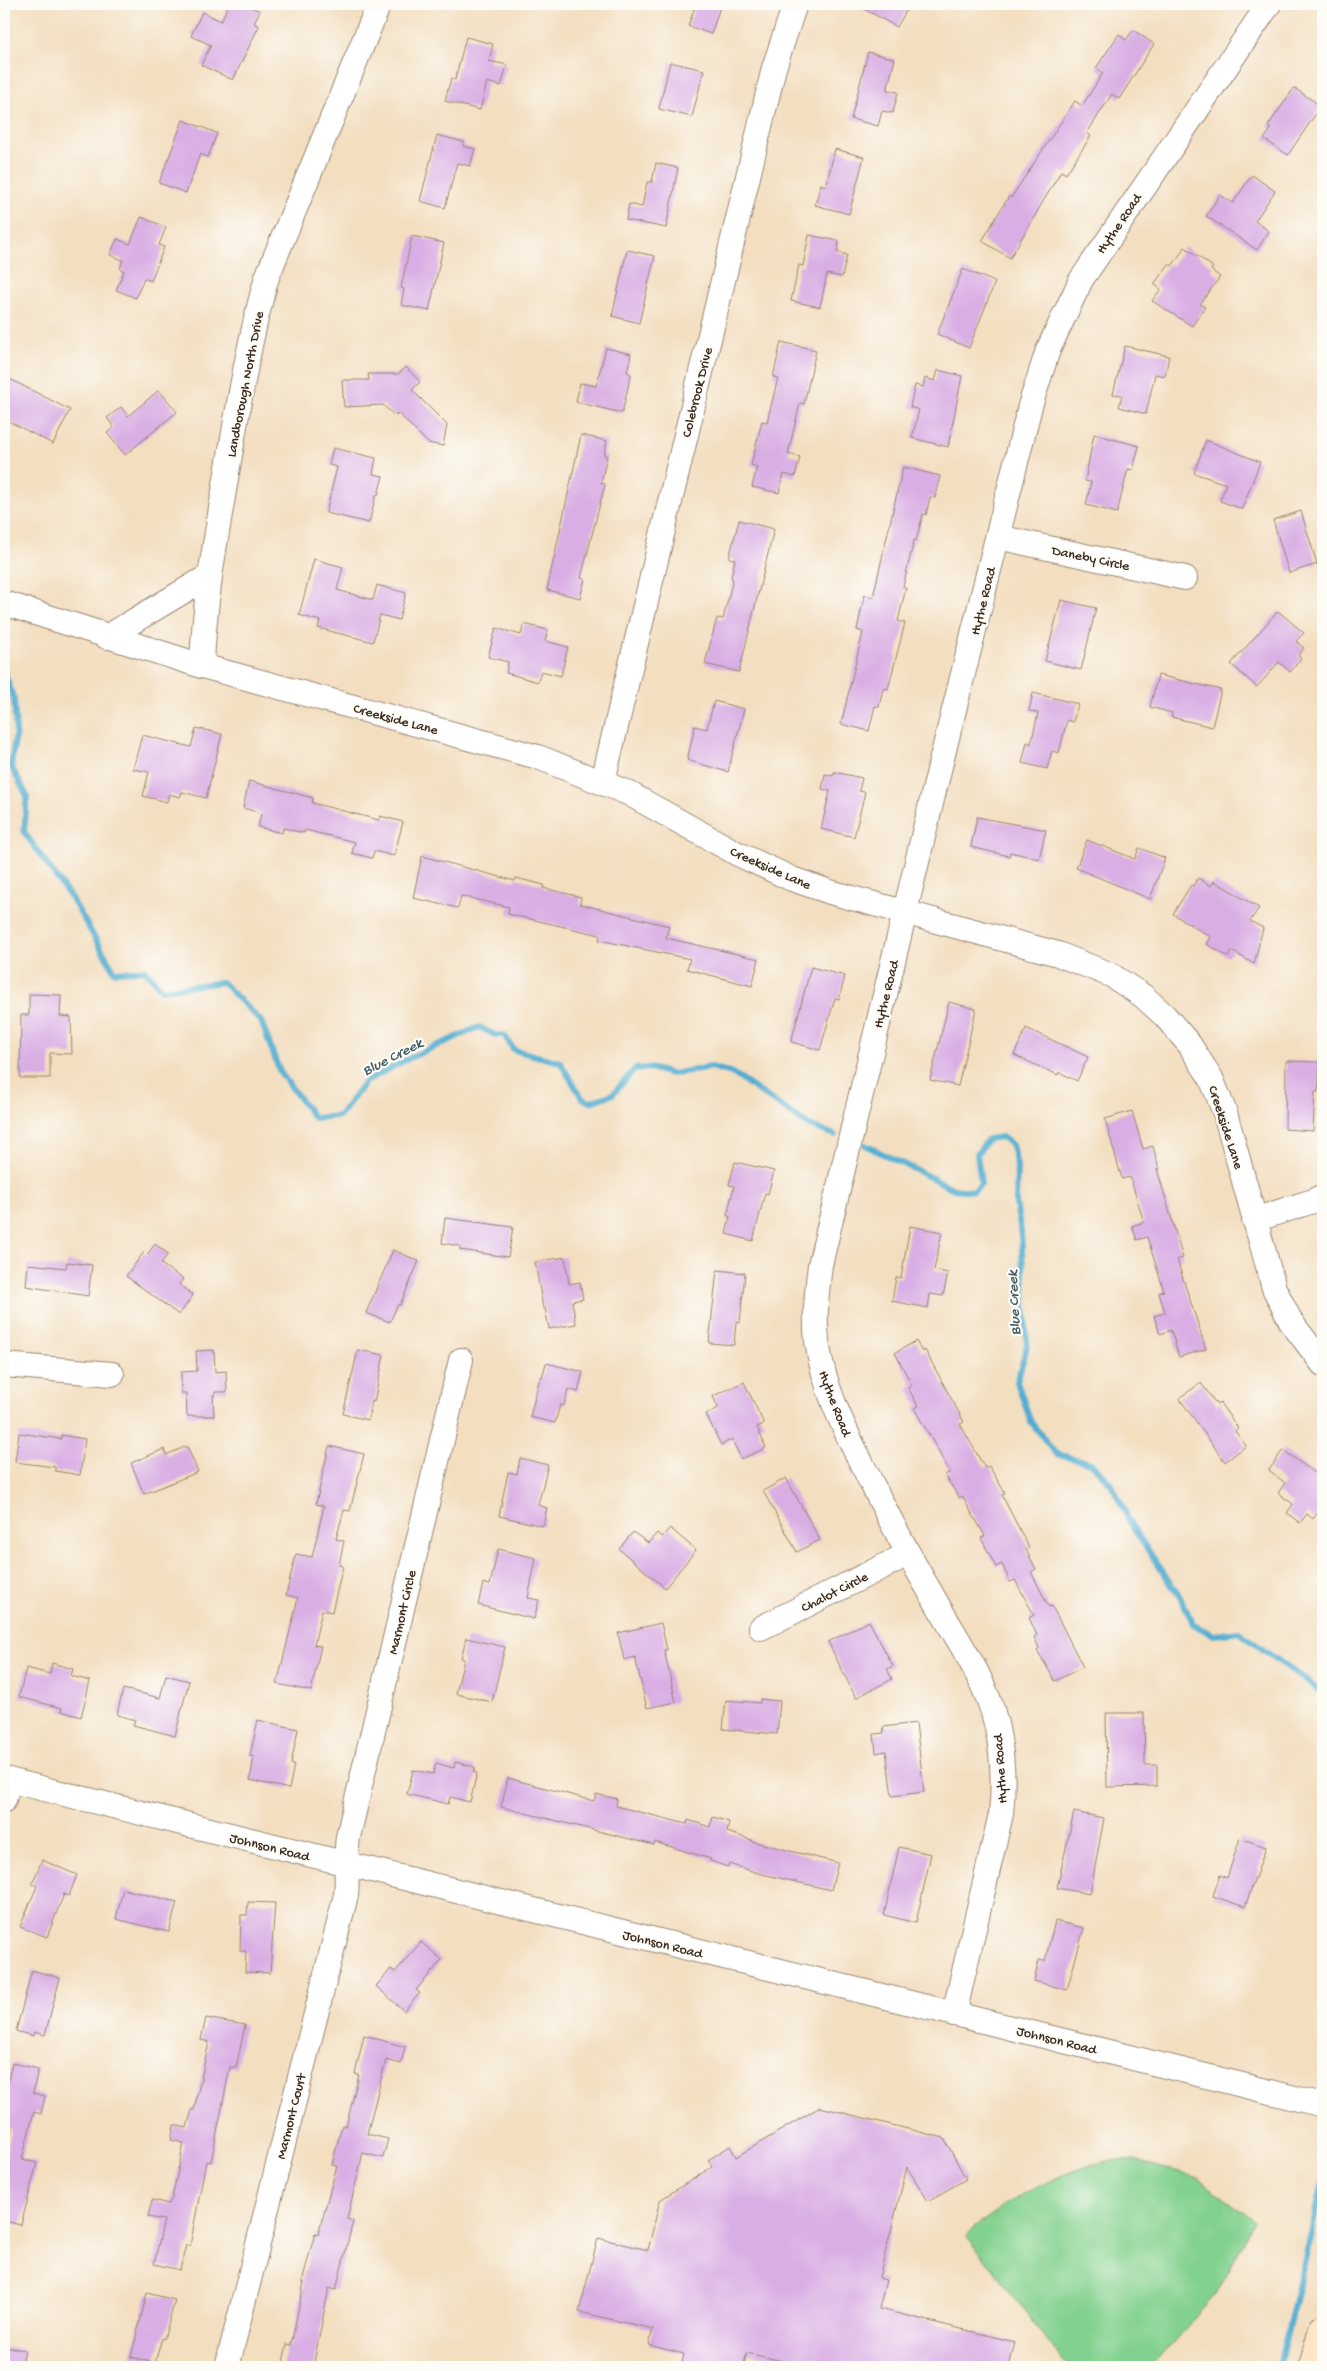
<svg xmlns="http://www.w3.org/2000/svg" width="1327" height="2371" viewBox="0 0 1327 2371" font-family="'Gochi Hand',sans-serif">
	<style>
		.green { fill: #83d18f; stroke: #5f7e56 }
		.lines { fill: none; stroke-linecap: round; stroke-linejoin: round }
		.stream { stroke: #52aed0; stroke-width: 6 }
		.building { fill: #d9aee4 }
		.street-casing { stroke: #97846f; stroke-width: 26 }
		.secondary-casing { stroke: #97846f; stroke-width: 30 }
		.street { stroke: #fff; stroke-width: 24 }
		.secondary { stroke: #fde5c5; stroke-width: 28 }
		.labels { text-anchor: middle; stroke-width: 4.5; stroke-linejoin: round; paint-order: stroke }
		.street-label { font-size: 14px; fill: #3b2a1e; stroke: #fdfcf7 }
		.water-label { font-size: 15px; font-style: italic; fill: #445f65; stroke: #fdfcf7 }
	</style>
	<rect width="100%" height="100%" fill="#fdfcf7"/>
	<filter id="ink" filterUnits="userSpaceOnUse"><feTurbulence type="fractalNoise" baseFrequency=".02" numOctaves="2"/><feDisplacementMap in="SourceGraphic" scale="10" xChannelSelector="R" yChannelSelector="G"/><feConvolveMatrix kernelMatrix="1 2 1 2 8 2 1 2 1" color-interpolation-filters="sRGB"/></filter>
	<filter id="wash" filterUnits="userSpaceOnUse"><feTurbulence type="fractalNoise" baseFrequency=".0096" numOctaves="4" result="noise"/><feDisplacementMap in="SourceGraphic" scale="20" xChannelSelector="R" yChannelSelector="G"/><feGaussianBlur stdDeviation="1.12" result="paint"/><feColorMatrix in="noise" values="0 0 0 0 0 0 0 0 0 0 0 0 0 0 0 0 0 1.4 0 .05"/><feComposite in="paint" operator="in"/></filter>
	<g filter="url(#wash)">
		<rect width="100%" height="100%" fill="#f3dec0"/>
		<path class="green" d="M1112,2160l24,1 62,17 57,43 -39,73 -65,73h-79l-8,-5 -98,-127c38,-33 96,-66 146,-75z"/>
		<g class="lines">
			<g class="stream">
				<polyline points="4,671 14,700 16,732 11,766 27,796 24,832 73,901 115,972 145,970 162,990 222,982 261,1021 280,1072 314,1118 339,1116 366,1081 407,1059 479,1027 495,1035 504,1035 514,1050 560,1062 582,1098 590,1102 613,1094 635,1069 649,1068 672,1074 711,1067 732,1073 810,1126 835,1135"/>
				<polyline points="865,1145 954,1189 974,1191 981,1184 977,1154 988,1139 1002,1137 1012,1145 1017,1166 1016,1204 1021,1232 1027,1346 1017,1382 1031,1422 1056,1454 1091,1463 1112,1485 1133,1528 1180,1597 1194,1625 1214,1635 1239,1632 1323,1693"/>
				<polyline points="1279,2367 1323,2183"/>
			</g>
		</g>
		<g id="blocks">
			<g class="building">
				<polygon points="229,4 244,4 260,11 254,23 259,26 233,80 201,65 211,45 191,36 202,12 221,21"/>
				<polygon points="696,4 721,4 711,34 688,26"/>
				<polygon points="855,4 910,4 897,27"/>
				<polygon points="1133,30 1154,44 1119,99 1112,94 1087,133 1091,136 1066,174 1061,171 1010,258 982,241 1009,196 1011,198 1075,101 1082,106 1103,73 1096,68 1119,34 1126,40"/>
				<polygon points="466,37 493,44 489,61 507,65 501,86 487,82 480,110 445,101 451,78 455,80"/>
				<polygon points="868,52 895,59 887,90 898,92 893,113 882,111 878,126 851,119"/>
				<polygon points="670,62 704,70 692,117 659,109"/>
				<polygon points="1294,88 1321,106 1288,155 1264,139 1271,129 1268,126"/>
				<polygon points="183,120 217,133 208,157 200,154 186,193 159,183"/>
				<polygon points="437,135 464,142 463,146 475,149 470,166 457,163 445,208 420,201"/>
				<polygon points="835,149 864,157 849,214 815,205 821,184 826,186"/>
				<polygon points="656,163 678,168 666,228 626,220 629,204 642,207 647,182 652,182"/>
				<polygon points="1252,175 1275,191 1255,221 1269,231 1257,250 1206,216 1220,195 1233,203"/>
				<polygon points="141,217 166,227 159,245 164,247 151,281 144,278 136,298 116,290 124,271 120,269 123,260 110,255 117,239 130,244"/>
				<polygon points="809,235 839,241 837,252 847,255 842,277 827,274 820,307 791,301 799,265 803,266"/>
				<polygon points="412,236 444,243 429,311 401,305 404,289 401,288"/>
				<polygon points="1185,247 1213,267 1211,270 1220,277 1200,304 1205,307 1192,326 1152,301 1161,289 1154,284 1169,264 1172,266"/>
				<polygon points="627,250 655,256 639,323 612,316"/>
				<polygon points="963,269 995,282 969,348 937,334"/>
				<polygon points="781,342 816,350 804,404 800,403 788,454 800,457 795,477 784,474 779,493 752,487 757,467 751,465 762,421 767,422 778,378 773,377"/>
				<polygon points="1125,346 1169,356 1165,376 1155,374 1146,414 1119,407 1122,395 1113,394"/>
				<polygon points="606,348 631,354 627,372 631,374 622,413 576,402 580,383 596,386"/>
				<polygon points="406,367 420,382 412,390 447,425 443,446 428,443 398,413 395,416 383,405 344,407 342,380 369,380 368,374 398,374"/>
				<polygon points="938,370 962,376 948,447 912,438 919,410 910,407 915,385 923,387 925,378 935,381"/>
				<polygon points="4,376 70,410 53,444 4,419"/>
				<polygon points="159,390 177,412 125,455 107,433 114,427 107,418 121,407 128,416"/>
				<polygon points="1094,434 1139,446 1133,470 1128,469 1117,513 1086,505 1091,482 1085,481"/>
				<polygon points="581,435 607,441 604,455 607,456 601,483 605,484 581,578 585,579 580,598 547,590"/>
				<polygon points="1206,440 1260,462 1242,509 1220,501 1226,484 1194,473"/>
				<polygon points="333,448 376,458 373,474 383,476 378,495 376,495 369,523 326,513 337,467 329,465"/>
				<polygon points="903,467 940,476 935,498 930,497 926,515 923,514 916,541 914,540 903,587 906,588 898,621 905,623 888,689 883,688 879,707 875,706 869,731 841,724 863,632 857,630 861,611 865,595 873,597"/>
				<polygon points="1301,511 1317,564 1289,573 1273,520"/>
				<polygon points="739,520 774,529 739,672 705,664 717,618 723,619 733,579 731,578 735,559 729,558"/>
				<polygon points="314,559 343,567 337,590 373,600 377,585 406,593 399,620 380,615 373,642 318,628 320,621 299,615"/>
				<polygon points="1061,600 1096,608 1081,670 1045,661"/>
				<polygon points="1278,611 1304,633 1296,641 1304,648 1298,656 1301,659 1290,672 1279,662 1257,687 1231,664"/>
				<polygon points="524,624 548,630 545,641 568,647 561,676 541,671 538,682 506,673 508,662 488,657 496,628 521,635"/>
				<polygon points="1158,675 1221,690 1212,727 1171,717 1172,713 1150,707"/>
				<polygon points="1033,693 1078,704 1073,722 1067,720 1059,753 1052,751 1047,769 1022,763 1027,742 1031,744 1038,713 1029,711"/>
				<polygon points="714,701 744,709 728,772 687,760 695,726 707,729"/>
				<polygon points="196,728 222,734 206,798 182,792 180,797 169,794 167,802 143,796 149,772 133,769 142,735 191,747"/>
				<polygon points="834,772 862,778 859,791 865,792 854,837 821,829 830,791 822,789 825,774 833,776"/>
				<polygon points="249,781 313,798 312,803 379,820 380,816 403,822 394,856 374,851 372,858 352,853 355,842 305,830 304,833 283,828 282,833 258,827 261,813 243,808"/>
				<polygon points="977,817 1046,830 1039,859 1010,852 1009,856 971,847"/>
				<polygon points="1087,840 1135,859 1139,848 1165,858 1150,899 1076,868"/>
				<polygon points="422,856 515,881 516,878 544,885 543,888 581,897 580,904 669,926 666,938 759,959 752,986 687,969 690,959 599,940 600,935 508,914 509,907 461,896 458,908 413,898"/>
				<polygon points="1198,878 1211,886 1214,881 1259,908 1250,921 1263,928 1254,964 1232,951 1228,957 1207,944 1211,937 1173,914 1191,885 1193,886"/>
				<polygon points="811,967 845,976 839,999 835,998 820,1050 791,1042"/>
				<polygon points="29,994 61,995 60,1016 71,1017 72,1054 50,1053 50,1078 20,1078 21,1015 29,1015"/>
				<polygon points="949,1002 976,1009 958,1086 930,1080"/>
				<polygon points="1026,1028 1088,1057 1077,1081 1059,1072 1058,1075 1014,1055"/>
				<polygon points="1286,1061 1320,1062 1318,1092 1315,1092 1313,1131 1285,1129"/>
				<polygon points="1132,1111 1143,1149 1153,1146 1159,1169 1157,1169 1183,1258 1177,1260 1206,1349 1179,1357 1171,1330 1160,1334 1154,1316 1165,1313 1159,1293 1164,1291 1147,1237 1137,1240 1132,1226 1144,1222 1130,1177 1122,1179 1105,1119"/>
				<polygon points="735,1162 774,1171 768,1194 765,1193 753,1241 726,1234 730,1216 727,1216 734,1186 729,1185"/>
				<polygon points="445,1218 513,1227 508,1257 460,1250 460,1246 442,1243"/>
				<polygon points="910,1226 942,1232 934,1270 948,1273 943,1296 930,1294 928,1308 892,1301 896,1277 901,1278"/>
				<polygon points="155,1244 168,1254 161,1264 183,1279 179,1284 193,1295 179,1315 126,1276 144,1252 147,1255"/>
				<polygon points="393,1250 419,1261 400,1305 398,1304 390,1322 366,1313"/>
				<polygon points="565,1257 569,1284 580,1282 583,1299 572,1301 576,1324 549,1329 545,1308 543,1308 535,1262"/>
				<polygon points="67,1262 92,1265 88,1296 26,1286 28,1264 66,1268"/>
				<polygon points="717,1270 745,1273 740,1323 736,1322 734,1345 709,1343"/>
				<polygon points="916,1341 922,1352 925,1350 964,1422 960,1424 985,1468 989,1466 1005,1493 1002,1495 1029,1548 1026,1550 1036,1569 1031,1572 1049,1607 1052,1606 1083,1667 1055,1681 1037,1650 1039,1648 1034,1637 1037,1635 1029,1618 1034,1615 1015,1580 1010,1582 1002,1564 996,1567 981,1538 985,1536 962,1496 959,1498 945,1475 950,1472 914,1408 918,1406 908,1388 912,1385 895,1353"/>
				<polygon points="214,1350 215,1372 226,1371 227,1392 215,1392 215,1395 213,1395 214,1416 187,1416 186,1393 181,1393 181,1372 197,1371 196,1351"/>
				<polygon points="358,1350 384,1355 374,1402 372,1401 368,1420 343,1414"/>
				<polygon points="546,1363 583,1372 578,1392 568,1389 564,1406 560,1405 555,1423 530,1417 540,1377 542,1378"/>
				<polygon points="744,1382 764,1424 757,1427 766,1448 741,1459 732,1439 721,1445 706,1414 718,1408 713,1396"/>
				<polygon points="1201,1383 1217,1405 1220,1403 1238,1428 1235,1431 1246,1446 1225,1462 1179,1398"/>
				<polygon points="19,1433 61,1439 61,1435 85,1439 80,1475 55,1471 55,1467 15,1462"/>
				<polygon points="187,1446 198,1472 144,1494 131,1463 164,1449 166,1455"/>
				<polygon points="329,1446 364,1454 350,1511 344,1510 336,1539 344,1541 339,1565 343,1566 332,1612 322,1610 314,1645 321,1646 311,1691 277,1684 298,1598 286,1595 296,1554 312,1557 324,1506 316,1504"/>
				<polygon points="1283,1450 1320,1477 1318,1481 1323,1485 1323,1506 1313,1519 1307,1514 1300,1523 1287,1513 1293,1504 1278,1493 1285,1483 1269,1470"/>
				<polygon points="520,1458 548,1465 538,1505 547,1508 543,1526 499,1516 508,1472 517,1474"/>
				<polygon points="786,1478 820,1540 797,1552 763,1491"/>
				<polygon points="670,1528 696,1550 665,1588 619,1549 633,1532 648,1543 657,1533 662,1537"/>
				<polygon points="498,1549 536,1558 528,1598 539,1600 534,1619 478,1605 483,1583 490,1585"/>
				<polygon points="869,1621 893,1666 887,1669 892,1679 856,1698 828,1642"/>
				<polygon points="661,1623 667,1650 664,1650 676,1702 647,1708 635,1657 624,1660 618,1633"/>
				<polygon points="466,1638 505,1647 492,1702 456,1694 464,1659 461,1659"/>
				<polygon points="52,1663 73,1669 71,1676 90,1681 81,1717 61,1711 62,1708 19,1697 26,1668 50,1674"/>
				<polygon points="166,1675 189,1681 175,1736 133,1725 135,1720 117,1715 123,1689 160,1698"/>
				<polygon points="760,1699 780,1701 777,1734 723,1729 726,1700 760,1703"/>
				<polygon points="1106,1713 1144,1713 1145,1765 1157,1765 1157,1786 1107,1787"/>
				<polygon points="258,1720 298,1729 291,1764 294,1765 289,1789 250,1780 254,1757 250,1756"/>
				<polygon points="916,1723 924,1792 892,1796 886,1751 876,1753 874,1734 884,1733 883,1727"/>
				<polygon points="455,1762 475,1767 473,1772 477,1773 470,1802 450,1797 448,1804 407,1794 413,1770 433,1774 436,1763 454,1768"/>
				<polygon points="508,1778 594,1801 596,1794 617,1799 616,1806 687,1824 688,1820 710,1827 713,1817 729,1822 727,1832 752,1840 751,1841 838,1863 831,1890 758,1873 729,1864 728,1867 710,1861 711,1859 655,1842 654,1845 501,1807"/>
				<polygon points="1074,1812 1104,1818 1090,1894 1057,1888"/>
				<polygon points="1240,1838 1266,1847 1245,1907 1213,1896 1220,1875 1227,1878"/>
				<polygon points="899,1847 931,1854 916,1923 884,1915"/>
				<polygon points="42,1860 77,1875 69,1896 64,1894 47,1937 20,1927 37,1886 32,1884"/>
				<polygon points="123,1889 177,1902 169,1932 116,1919"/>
				<polygon points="248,1902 275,1903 270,1973 245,1972 246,1951 240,1951 241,1915 247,1915"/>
				<polygon points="1055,1921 1084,1928 1067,1990 1034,1981 1039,1960 1045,1961"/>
				<polygon points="421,1942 442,1960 416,1990 420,1993 404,2011 376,1986 391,1969 395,1972"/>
				<polygon points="32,1970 60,1978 45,2035 34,2032 33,2036 16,2031"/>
				<polygon points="206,2018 245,2025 236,2068 230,2067 211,2162 206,2161 190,2246 186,2245 180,2270 154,2264 164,2220 148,2217 152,2200 169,2204 172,2198 184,2143 171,2140 174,2125 187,2128 192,2109 194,2110 209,2042 201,2040"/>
				<polygon points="364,2035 405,2047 401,2064 386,2060 367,2134 388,2139 383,2158 363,2153 347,2219 353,2221 336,2290 329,2288 313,2367 282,2367 287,2344 291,2345 304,2282 302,2282 315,2233 318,2234 337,2166 332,2165 342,2125 346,2126 359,2075 355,2074"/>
				<polygon points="12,2063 38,2069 33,2093 45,2096 41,2114 34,2112 22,2159 37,2163 21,2225 4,2221 4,2162 12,2129 4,2127 4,2098"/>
				<polygon points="820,2107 944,2138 966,2179 928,2201 907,2167 879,2278 886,2280 879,2309 1015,2342 1009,2367 780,2367 782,2361 747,2353 743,2367 681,2367 684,2354 649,2345 653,2329 579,2312 598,2238 648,2250 660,2200 712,2167 708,2160 730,2146 736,2157"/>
				<polygon points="147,2293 175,2300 164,2339 162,2338 155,2363 131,2357"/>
				<polygon points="4,2347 25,2350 21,2367 4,2367"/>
			</g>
		</g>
	</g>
	<g filter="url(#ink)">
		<use href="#blocks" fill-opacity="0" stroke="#97846f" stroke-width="1"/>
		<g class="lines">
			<g class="street-casing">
				<g id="street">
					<polyline points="998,537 1185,578"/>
					<polyline points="4,603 202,666 538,757 628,793 738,854 792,879 830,892 1058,954 1111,975 1143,996 1165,1016 1189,1044 1211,1078 1225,1113 1274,1288 1291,1322 1323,1364"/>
					<polyline points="107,637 209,576"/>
					<path d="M202,666c2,-67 15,-133 26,-199 11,-64 21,-128 39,-190l112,-273"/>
					<polyline points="603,781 774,68 795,4"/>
					<polyline points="1254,1220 1313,1201 1323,1196"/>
					<polyline points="4,1365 112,1374"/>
					<polyline points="761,1628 908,1554"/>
					<polyline points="4,1779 1323,2105"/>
					<polyline points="4,1800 9,1780"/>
					<path d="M954,2014l47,-200c4,-37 1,-81 -13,-116 -14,-36 -37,-69 -56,-103 -22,-37 -42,-75 -61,-113 -23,-46 -47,-90 -54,-141 -3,-25 0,-51 3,-76l122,-507 88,-352 18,-56 33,-70 188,-276"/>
					<path d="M227,2367l119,-472c2,-19 -1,-38 2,-58l113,-477"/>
				</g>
			</g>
			<g class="secondary-casing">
				<polyline id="secondary" points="1313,2367 1323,2329"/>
			</g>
			<use href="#street" class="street"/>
			<use href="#secondary" class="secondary"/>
		</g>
	</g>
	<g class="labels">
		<g class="street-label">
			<text transform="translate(1118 223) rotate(-56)" y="5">Hythe Road</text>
			<text transform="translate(244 384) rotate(-79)" y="5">Landborough North Drive</text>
			<text transform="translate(696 392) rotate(-76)" y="5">Colebrook Drive</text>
			<text transform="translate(1091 557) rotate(12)" y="5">Daneby Circle</text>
			<text transform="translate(982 601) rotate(-76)" y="5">Hythe Road</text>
			<text transform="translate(396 718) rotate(15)" y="5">Creekside Lane</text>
			<text transform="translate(771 867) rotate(24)" y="5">Creekside Lane</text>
			<text transform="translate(885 994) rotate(-76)" y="5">Hythe Road</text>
			<text transform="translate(1227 1127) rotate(72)" y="5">Creekside Lane</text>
			<text transform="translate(836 1403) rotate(69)" y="5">Hythe Road</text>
			<text transform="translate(834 1591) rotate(-27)" y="5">Chalot Circle</text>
			<text transform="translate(401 1612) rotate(-77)" y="5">Marmont Circle</text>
			<text transform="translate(999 1769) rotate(-94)" y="5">Hythe Road</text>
			<text transform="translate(270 1846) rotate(14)" y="5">Johnson Road</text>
			<text transform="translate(663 1943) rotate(14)" y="5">Johnson Road</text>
			<text transform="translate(1057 2039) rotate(14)" y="5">Johnson Road</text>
			<text transform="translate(290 2116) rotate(-76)" y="5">Marmont Court</text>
		</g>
		<g class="water-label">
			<text transform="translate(392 1056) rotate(-27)" y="5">Blue Creek</text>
			<text transform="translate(1013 1303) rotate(-93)" y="5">Blue Creek</text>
		</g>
	</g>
	<rect width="1327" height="2371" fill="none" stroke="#fdfcf7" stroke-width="20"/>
</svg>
